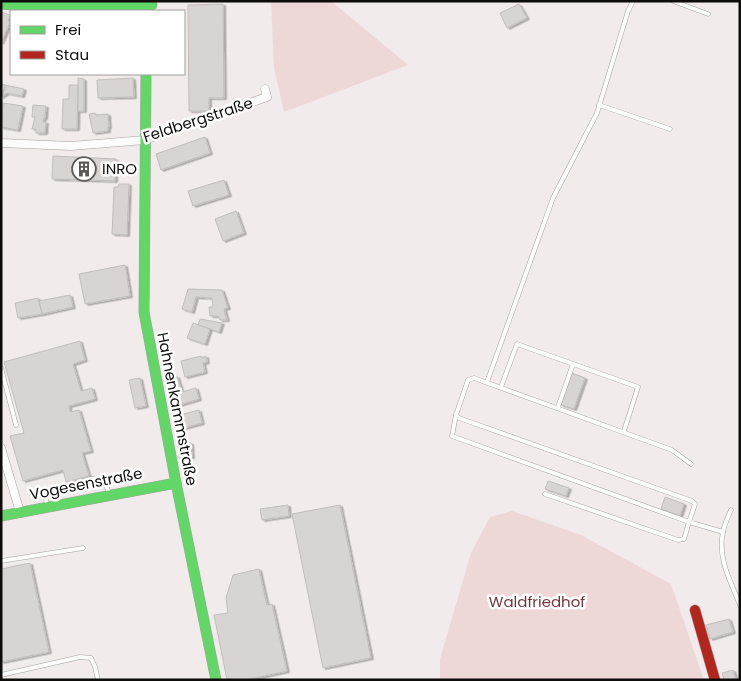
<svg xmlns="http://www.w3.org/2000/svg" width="741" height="681" viewBox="0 0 741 681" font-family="Poppins,sans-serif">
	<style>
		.green { fill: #eed7d7 }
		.building { fill: #d8d4d4; stroke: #c2bdbd; filter: url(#shadow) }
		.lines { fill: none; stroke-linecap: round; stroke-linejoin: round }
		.lane-casing { stroke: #a5a1a1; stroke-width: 5 }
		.street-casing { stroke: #a5a1a1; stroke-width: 9 }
		.fast-casing { stroke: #a5a1a1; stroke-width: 11 }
		.jam-casing { stroke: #a5a1a1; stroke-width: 11 }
		.lane { stroke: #fdfcfc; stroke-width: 4 }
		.street { stroke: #fdfcfc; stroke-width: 8 }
		.fast { stroke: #63d668; stroke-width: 10 }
		.jam { stroke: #b3261e; stroke-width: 10 }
		.labels { text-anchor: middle; stroke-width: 5; stroke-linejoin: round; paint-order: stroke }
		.street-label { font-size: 15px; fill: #0e0b0b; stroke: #fff }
		.poi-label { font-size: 15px; fill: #0e0b0b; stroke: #fff; text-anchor: start }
		.park-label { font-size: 15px; fill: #753538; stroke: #fff }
	</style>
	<defs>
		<filter id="shadow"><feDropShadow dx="2.5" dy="1.5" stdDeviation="0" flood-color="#0004"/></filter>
	</defs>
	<rect width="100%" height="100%" fill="#f1ebeb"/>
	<g class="green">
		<polygon points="271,1 331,1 408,65 284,112 274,68"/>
		<polygon points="512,511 581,535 671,584 704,680 440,680 440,659 471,553 490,517"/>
	</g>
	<g class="building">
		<polygon points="223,4 224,98 209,98 209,111 189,111 188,5"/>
		<polygon points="519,4 527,18 507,28 500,13"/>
		<polygon points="1,12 10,15 8,21 10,22 1,43"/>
		<polygon points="78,78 84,79 84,111 78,111"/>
		<polygon points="133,78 134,97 98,98 97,80"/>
		<polygon points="1,84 5,85 2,97 1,97"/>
		<polygon points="5,85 24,89 22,96 6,93 5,95 3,95"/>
		<polygon points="69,85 78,85 77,129 62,129 63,99 69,99"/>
		<polygon points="3,103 23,106 18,130 1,127"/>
		<polygon points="33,105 46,106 45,118 44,118 43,122 46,122 45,133 36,133 36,129 32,129 35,117 32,117"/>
		<polygon points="95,113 96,115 108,114 109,127 108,127 108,131 93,133 89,114"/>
		<polygon points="205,137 210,153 161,170 156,154"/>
		<polygon points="53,156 116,159 115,181 52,179"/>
		<polygon points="224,180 229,195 193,206 188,191"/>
		<polygon points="119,184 129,184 127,235 112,234 114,187 118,187"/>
		<polygon points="236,211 244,233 223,241 215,219"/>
		<polygon points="125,265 130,296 85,304 79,274"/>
		<polygon points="188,289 222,290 228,308 224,309 227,320 220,320 218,316 210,316 209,307 213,307 212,298 196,297 192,312 182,309"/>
		<polygon points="70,295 73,307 42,314 39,301"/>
		<polygon points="38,298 42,314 18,318 15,303"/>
		<polygon points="200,319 222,323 219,332 198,325"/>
		<polygon points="193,323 210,329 205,344 187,338"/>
		<polygon points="80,341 85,360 73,364 81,391 92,388 95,399 69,406 70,412 79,410 91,451 82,453 89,476 66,482 63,470 23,481 10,436 24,433 4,362"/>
		<polygon points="201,356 202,358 206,356 207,362 203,363 205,372 185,377 181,361"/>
		<polygon points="572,373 585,378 574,409 561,405"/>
		<polygon points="177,376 182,392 196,388 199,399 172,407 164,380"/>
		<polygon points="140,378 146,406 135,408 129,380"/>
		<polygon points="199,410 202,423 176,430 172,417"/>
		<polygon points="178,443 191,443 192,457 179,458"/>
		<polygon points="548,481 569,488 566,496 545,489"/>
		<polygon points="665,497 684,504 680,516 661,509"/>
		<polygon points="288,505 289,516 262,520 260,509"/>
		<polygon points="340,505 371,658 323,668 292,514"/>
		<polygon points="30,563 49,652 1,662 1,569"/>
		<polygon points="259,569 267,605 272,604 287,671 246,680 227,680 214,615 228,613 226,598 233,575"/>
		<polygon points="729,619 733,632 710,639 706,625"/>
		<polygon points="733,670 736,680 724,680 722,673"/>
	</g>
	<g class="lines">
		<g class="lane-casing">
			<g id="lane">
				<polyline points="673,1 708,14"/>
				<polyline points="599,105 670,129"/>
				<polyline points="1,368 16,425"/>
				<polyline points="487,382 553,198 597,113 628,11 633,1"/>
				<polyline points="501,387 517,344 638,387 624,431"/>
				<polyline points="558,407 573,364"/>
				<polyline points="456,415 452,436 689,522 684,539 678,540 545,494"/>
				<polyline points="691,464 672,450 474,378 468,380 456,415 459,418 692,501 695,504 689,522 723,532"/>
				<polyline points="47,507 45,492 93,479 104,478 109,494"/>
				<path d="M731,510c-3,7 -7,15 -8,22 -6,26 8,50 17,73"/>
				<polyline points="1,561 83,548"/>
				<polyline points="1,675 80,657 91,658 95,667 98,680"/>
			</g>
		</g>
		<g class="street-casing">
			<g id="street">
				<polyline points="1,143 71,146 145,140 267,97 265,89"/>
				<polyline points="1,448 20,512"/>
			</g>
		</g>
		<g class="fast-casing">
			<g id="fast">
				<polyline points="1,4 40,7 152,5"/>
				<polyline points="146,74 144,312 176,483 216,680"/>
				<polyline points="1,516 176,483"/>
			</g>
		</g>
		<g class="jam-casing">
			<polyline id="jam" points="695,610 715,680"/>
		</g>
		<use href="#lane" class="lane"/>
		<use href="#street" class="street"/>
		<use href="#fast" class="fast"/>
		<use href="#jam" class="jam"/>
	</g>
	<defs>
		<g id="building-ring" transform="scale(1.25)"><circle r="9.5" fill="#fff" stroke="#5d5959" stroke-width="1.5"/><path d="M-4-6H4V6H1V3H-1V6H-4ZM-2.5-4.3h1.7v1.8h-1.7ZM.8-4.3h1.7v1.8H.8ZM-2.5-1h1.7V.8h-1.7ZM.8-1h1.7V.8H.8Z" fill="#5d5959"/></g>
	</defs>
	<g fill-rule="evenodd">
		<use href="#building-ring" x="84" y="169"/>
	</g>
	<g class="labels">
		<g class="street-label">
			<text transform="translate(198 120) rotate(-18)" y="5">Feldbergstraße</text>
			<text transform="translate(177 409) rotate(79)" y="5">Hahnenkammstraße</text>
			<text transform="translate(86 484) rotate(-11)" y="5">Vogesenstraße</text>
		</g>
		<g class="poi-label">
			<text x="102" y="174">INRO</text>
		</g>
		<g class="park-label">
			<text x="537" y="607">Waldfriedhof</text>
		</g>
	</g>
	<rect width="741" height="681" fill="none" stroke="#0e0b0b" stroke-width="5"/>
	<rect x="10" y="10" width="175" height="65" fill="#ffffff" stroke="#9f9d9d"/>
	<rect x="20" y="26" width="25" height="8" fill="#63d668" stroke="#9f9d9d"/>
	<text x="55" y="35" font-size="15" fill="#0e0b0b">Frei</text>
	<rect x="20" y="51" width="25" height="8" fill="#b3261e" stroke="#9f9d9d"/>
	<text x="55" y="60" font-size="15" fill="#0e0b0b">Stau</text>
</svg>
